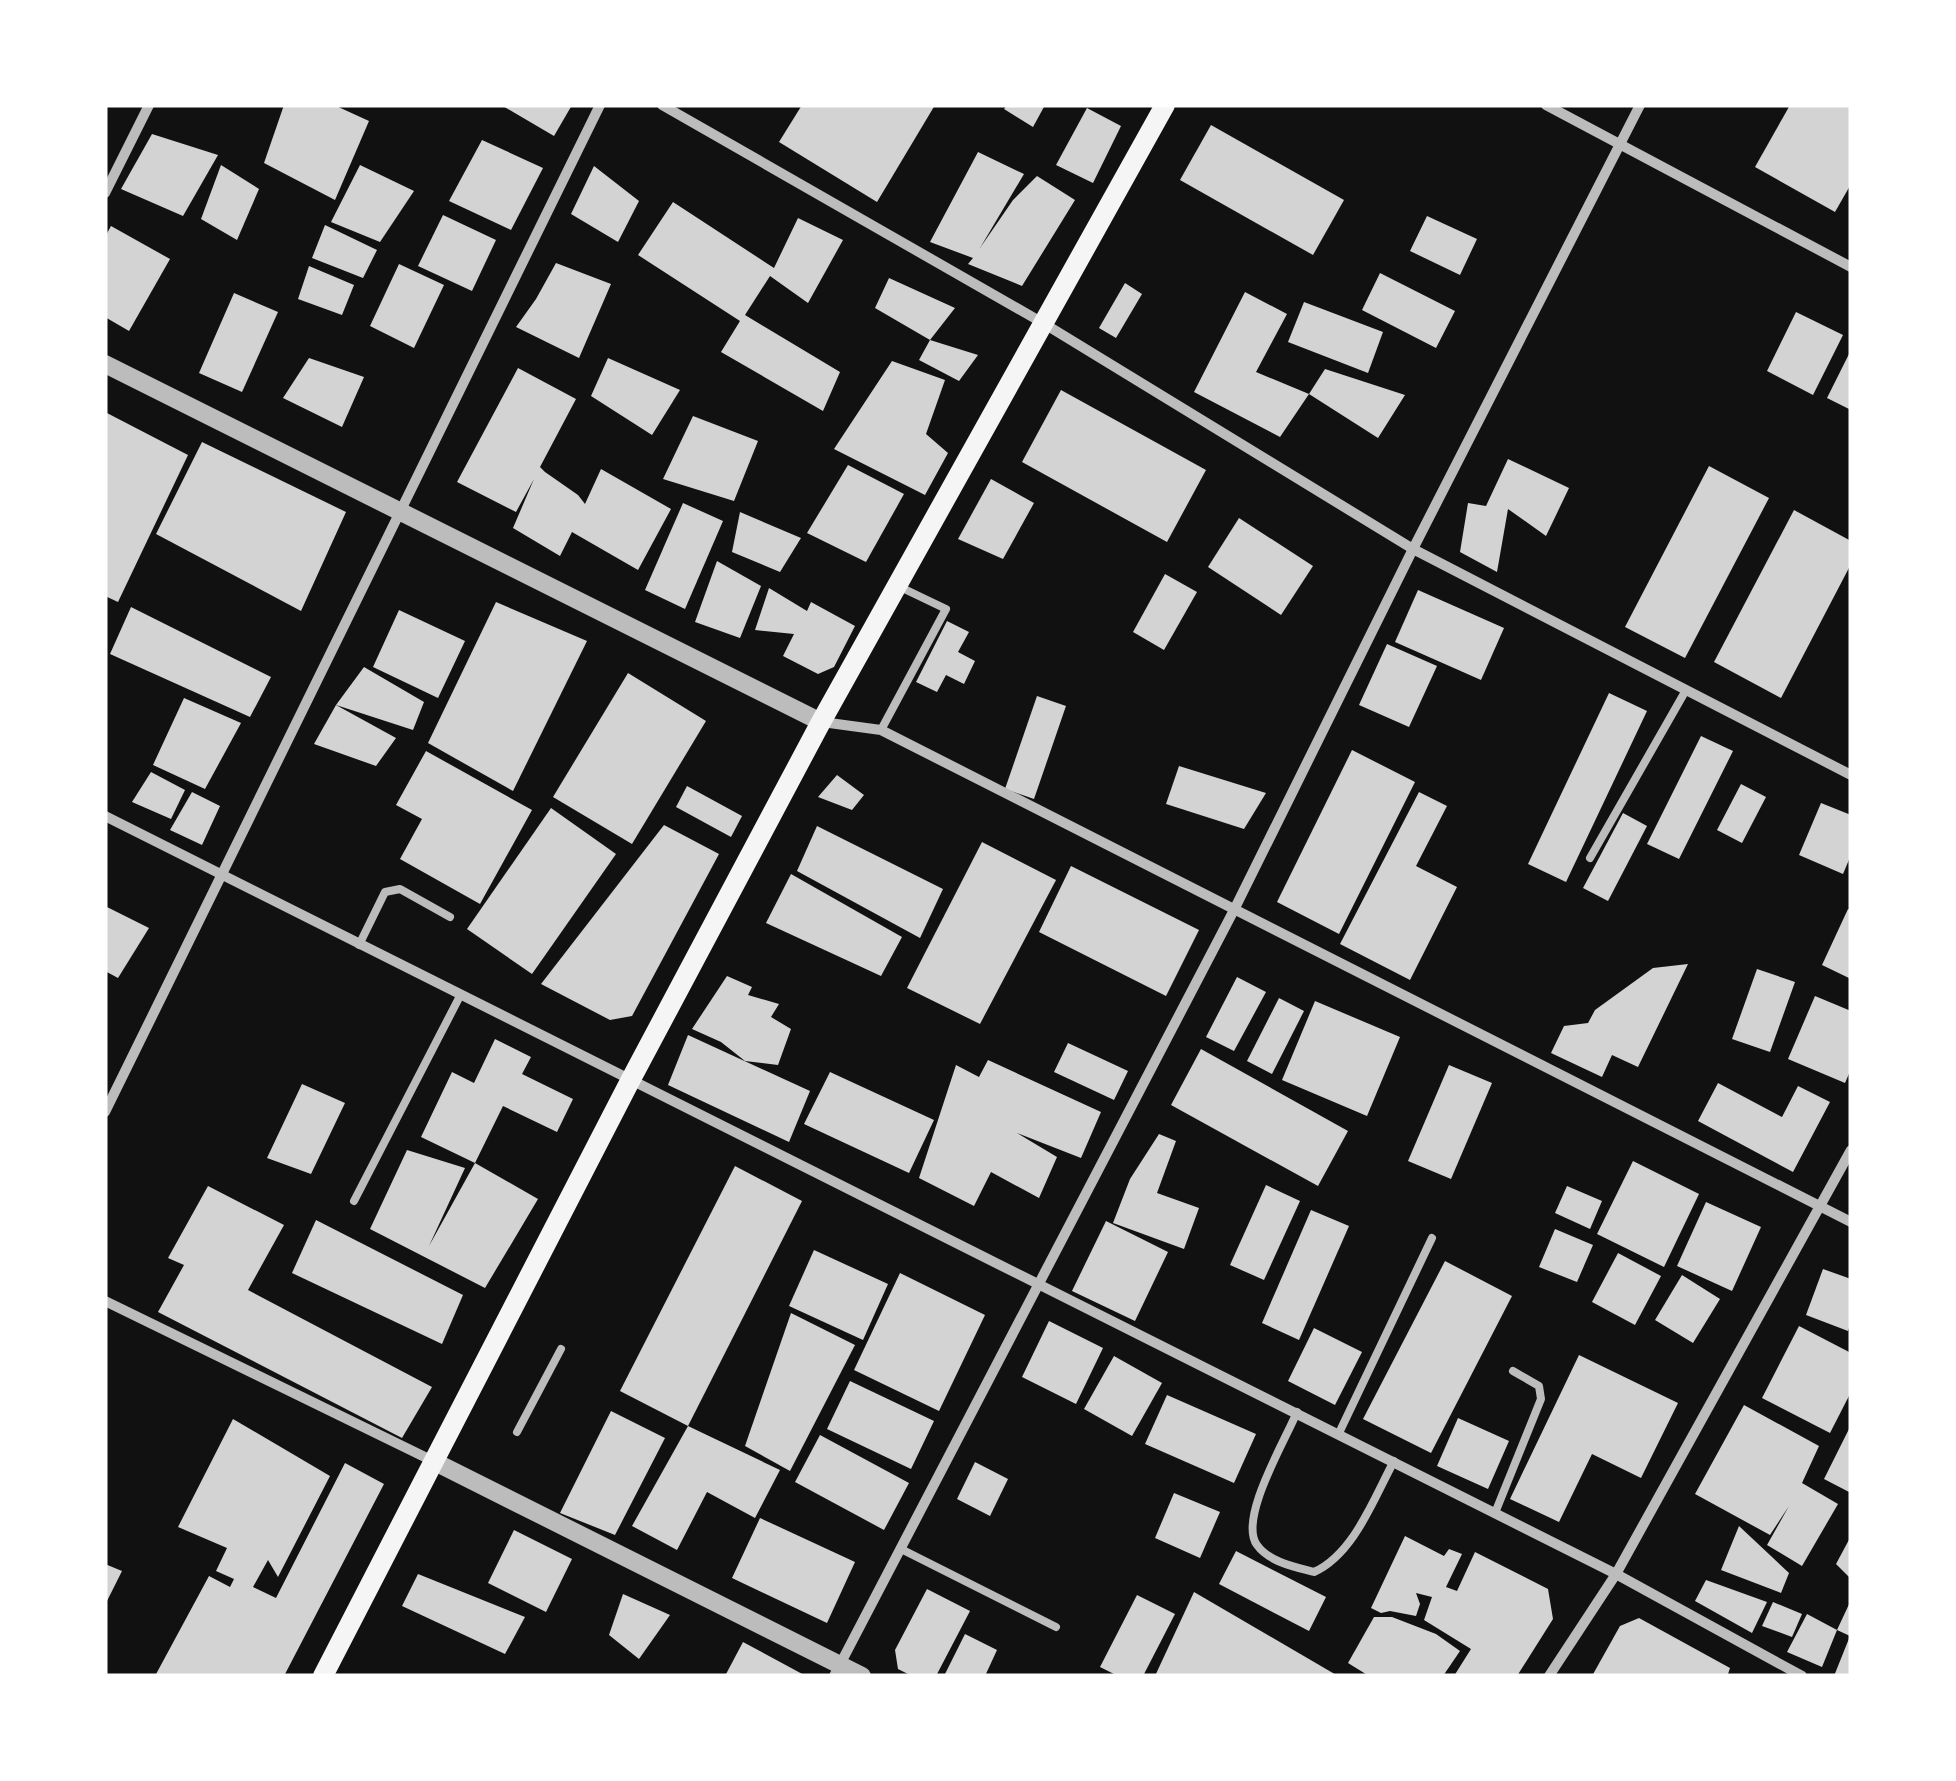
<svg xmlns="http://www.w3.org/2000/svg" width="1956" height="1781" viewBox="0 0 1956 1781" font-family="Lato,sans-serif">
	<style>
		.building { fill: #d3d3d3 }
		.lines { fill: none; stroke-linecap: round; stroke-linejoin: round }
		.service { stroke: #bcbcbc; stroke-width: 8 }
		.minor { stroke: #bcbcbc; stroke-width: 10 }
		.tertiary { stroke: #bcbcbc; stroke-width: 18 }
		.secondary { stroke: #f5f5f5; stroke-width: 20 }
	</style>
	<rect width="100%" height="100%" fill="#111"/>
	<g class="building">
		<polygon points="284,105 334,105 369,121 335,200 264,163"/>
		<polygon points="501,105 572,105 554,136"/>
		<polygon points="802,105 935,105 877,202 779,142"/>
		<polygon points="1007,105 1045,105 1033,127 1004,109"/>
		<polygon points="1790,105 1851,105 1851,184 1835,212 1755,167"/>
		<polygon points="1087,108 1121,126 1093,183 1056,165"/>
		<polygon points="1211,125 1344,200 1313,255 1180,180"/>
		<polygon points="152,134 218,155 183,216 121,189"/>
		<polygon points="482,140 543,168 511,230 449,201"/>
		<polygon points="978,152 1024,174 980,248 1013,200 1037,176 1075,200 1022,286 968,264 973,258 930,242"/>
		<polygon points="221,165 259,189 237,240 201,219"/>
		<polygon points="360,165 414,191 380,242 331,222"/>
		<polygon points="594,166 639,201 618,242 571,214"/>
		<polygon points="673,202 774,268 798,218 843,240 808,303 770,276 745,315 840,372 823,411 721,352 740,321 638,255"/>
		<polygon points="443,215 496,240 472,291 418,266"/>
		<polygon points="1427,216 1477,239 1460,275 1410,251"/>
		<polygon points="325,225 377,250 363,278 312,258"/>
		<polygon points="111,226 170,259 129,331 105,317 105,237"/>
		<polygon points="556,263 611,284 579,358 516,327 536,299"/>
		<polygon points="399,264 444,285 414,348 370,326"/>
		<polygon points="309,266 354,285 342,315 298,299"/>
		<polygon points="1380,273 1455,311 1436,348 1362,310"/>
		<polygon points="889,278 955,308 930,340 978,355 959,381 919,360 930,340 875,308"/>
		<polygon points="1125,283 1142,294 1116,338 1099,328"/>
		<polygon points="1245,292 1287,314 1256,372 1309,394 1325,369 1405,395 1378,438 1309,394 1280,437 1194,392"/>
		<polygon points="234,293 278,312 242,392 199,373"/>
		<polygon points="1304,302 1383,332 1368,373 1288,342"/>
		<polygon points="1796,312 1843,335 1813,395 1767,371"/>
		<polygon points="1851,350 1851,410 1827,398"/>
		<polygon points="309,358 364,377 342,427 283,398"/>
		<polygon points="608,358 680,390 652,435 591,396"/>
		<polygon points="892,361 945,380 926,434 948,453 925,495 834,449"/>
		<polygon points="518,368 576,399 540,467 545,472 578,495 585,504 601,469 671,509 638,570 572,532 560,556 513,528 534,479 516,512 457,482"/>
		<polygon points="1061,390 1206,470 1167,542 1022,462"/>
		<polygon points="105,412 188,455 118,602 105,596"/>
		<polygon points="693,416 758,441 734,501 663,479"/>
		<polygon points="202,442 346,512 301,611 156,534"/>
		<polygon points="1508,459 1569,488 1546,536 1508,509 1497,572 1460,552 1468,503 1486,506"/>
		<polygon points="848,465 904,494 866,562 807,533"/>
		<polygon points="1709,466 1769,498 1685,658 1625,627"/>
		<polygon points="991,479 1034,503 1003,559 958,539"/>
		<polygon points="683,503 723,521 685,609 645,590"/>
		<polygon points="1794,510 1851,541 1851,564 1781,698 1714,662"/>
		<polygon points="740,512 801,538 780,572 732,552"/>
		<polygon points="1239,518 1313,566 1281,615 1208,567"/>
		<polygon points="717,561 761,586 740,638 695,622"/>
		<polygon points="1165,574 1197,592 1164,650 1133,632"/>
		<polygon points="769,588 807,611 811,602 855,626 834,667 818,674 783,656 794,634 755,630"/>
		<polygon points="1418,590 1504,628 1481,680 1395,642"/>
		<polygon points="496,602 587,641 513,791 428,743"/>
		<polygon points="131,607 271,677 250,717 110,654"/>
		<polygon points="399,610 465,641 438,698 373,667"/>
		<polygon points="947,621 969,632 958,652 975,661 964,684 946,675 937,692 916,682"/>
		<polygon points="1387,644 1437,666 1409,727 1359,705"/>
		<polygon points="364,667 424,702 413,730 336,705"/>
		<polygon points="628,673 706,721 632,844 553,797"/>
		<polygon points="1609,693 1647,711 1566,882 1528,864"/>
		<polygon points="1037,696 1066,706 1034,799 1005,789"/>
		<polygon points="184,698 241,723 205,789 153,765"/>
		<polygon points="336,705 396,738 376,766 314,744"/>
		<polygon points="1701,736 1733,751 1679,859 1647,844"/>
		<polygon points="1352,750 1415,782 1339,934 1277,902"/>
		<polygon points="426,751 532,810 480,904 400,859 422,819 396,805"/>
		<polygon points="1179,766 1266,793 1244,829 1166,804"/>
		<polygon points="151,772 185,790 171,819 132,802"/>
		<polygon points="837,775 864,795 852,810 818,797"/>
		<polygon points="1741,784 1766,797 1742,843 1717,830"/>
		<polygon points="687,786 742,816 731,837 676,807"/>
		<polygon points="192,792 220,806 202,845 170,830"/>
		<polygon points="1419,792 1447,806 1416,866 1457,887 1410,980 1340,944"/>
		<polygon points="1821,803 1851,815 1851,855 1843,874 1799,855"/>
		<polygon points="551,808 616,854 532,974 467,929"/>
		<polygon points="1623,813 1647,826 1608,901 1583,888"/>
		<polygon points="664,825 719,854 632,1016 610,1020 541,984"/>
		<polygon points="817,826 943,889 920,938 797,871"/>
		<polygon points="982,842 1056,880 980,1024 907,988"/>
		<polygon points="1071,866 1199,930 1166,996 1039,932"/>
		<polygon points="791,874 902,937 881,976 766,923"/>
		<polygon points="105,906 149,928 118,978 105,971"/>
		<polygon points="1848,909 1851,910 1851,979 1822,965"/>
		<polygon points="1688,964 1638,1067 1612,1055 1602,1077 1551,1053 1564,1026 1588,1023 1595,1010 1653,968"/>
		<polygon points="1757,969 1795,982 1770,1052 1732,1039"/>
		<polygon points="727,976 752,987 748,995 779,1004 771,1017 791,1029 778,1065 745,1061 721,1042 692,1029"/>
		<polygon points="1237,977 1266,992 1234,1051 1206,1037"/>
		<polygon points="1815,996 1851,1011 1851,1069 1845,1083 1788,1059"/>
		<polygon points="1279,998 1304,1011 1272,1074 1247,1061"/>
		<polygon points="1315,1001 1400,1037 1367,1116 1282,1080"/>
		<polygon points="688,1035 810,1091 789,1142 668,1085"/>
		<polygon points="495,1039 531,1057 522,1074 573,1099 557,1132 503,1106 475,1163 421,1137 452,1072 474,1083"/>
		<polygon points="1068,1043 1128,1071 1114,1100 1054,1072"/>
		<polygon points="1201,1049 1348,1131 1318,1186 1171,1105"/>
		<polygon points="988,1060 1101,1112 1081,1158 1017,1133 1057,1157 1039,1198 991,1172 974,1206 919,1178 956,1065 979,1077"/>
		<polygon points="1449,1065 1492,1083 1451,1179 1408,1161"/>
		<polygon points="830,1072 934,1120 909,1173 804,1124"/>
		<polygon points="1718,1083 1782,1117 1798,1086 1830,1102 1793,1172 1698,1121"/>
		<polygon points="302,1084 345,1103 311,1174 267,1158"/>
		<polygon points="1159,1134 1176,1141 1157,1193 1199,1208 1184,1249 1113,1223 1130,1179"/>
		<polygon points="407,1150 465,1168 429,1246 475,1163 538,1199 485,1288 370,1229"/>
		<polygon points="1633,1161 1699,1194 1664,1267 1597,1234"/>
		<polygon points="735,1166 802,1201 688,1426 620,1391"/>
		<polygon points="1266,1185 1300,1201 1264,1280 1230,1265"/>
		<polygon points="208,1186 284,1225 248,1290 432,1387 402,1438 158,1312 184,1265 168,1258"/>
		<polygon points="1567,1186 1602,1201 1590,1229 1555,1213"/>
		<polygon points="1706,1202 1761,1227 1732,1291 1677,1266"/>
		<polygon points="1311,1210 1349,1226 1299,1340 1262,1323"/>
		<polygon points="316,1220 463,1295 442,1344 292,1273"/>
		<polygon points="1106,1221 1168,1252 1135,1321 1072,1291"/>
		<polygon points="1555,1229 1593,1245 1577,1282 1539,1267"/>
		<polygon points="814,1250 888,1284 863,1340 789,1306"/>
		<polygon points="1618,1253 1661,1276 1635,1325 1592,1302"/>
		<polygon points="1445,1261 1512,1296 1431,1453 1363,1419"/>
		<polygon points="1823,1269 1851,1279 1851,1322 1848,1331 1806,1315"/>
		<polygon points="900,1273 985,1315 939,1411 854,1370"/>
		<polygon points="1682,1275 1720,1299 1693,1343 1655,1320"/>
		<polygon points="791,1313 855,1345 790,1471 745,1446"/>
		<polygon points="1049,1321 1103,1348 1076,1404 1022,1377"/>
		<polygon points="1799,1326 1851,1353 1851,1392 1830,1433 1762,1398"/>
		<polygon points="1314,1328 1362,1352 1335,1405 1288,1381"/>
		<polygon points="1579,1355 1678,1403 1641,1478 1592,1454 1559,1522 1510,1499"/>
		<polygon points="1114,1356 1162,1383 1132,1436 1084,1409"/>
		<polygon points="850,1381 934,1421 911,1469 827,1429"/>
		<polygon points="1167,1395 1256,1434 1234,1483 1145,1444"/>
		<polygon points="1744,1405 1819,1446 1802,1483 1838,1504 1802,1566 1767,1545 1789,1506 1770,1535 1695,1494"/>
		<polygon points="611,1411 665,1438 615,1535 560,1513"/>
		<polygon points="1458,1418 1509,1441 1488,1489 1437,1466"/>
		<polygon points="233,1419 330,1476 278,1577 268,1560 253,1587 276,1598 345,1463 384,1484 284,1676 155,1676 209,1576 230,1587 234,1579 216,1571 227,1548 178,1527"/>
		<polygon points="1851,1425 1851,1493 1824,1479"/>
		<polygon points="688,1426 780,1470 755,1518 707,1492 677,1550 632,1526"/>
		<polygon points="820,1435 909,1483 884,1530 795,1482"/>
		<polygon points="975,1462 1008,1479 990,1516 957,1499"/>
		<polygon points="1174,1493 1220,1512 1200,1558 1155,1538"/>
		<polygon points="760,1518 855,1562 827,1623 732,1578"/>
		<polygon points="1739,1526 1789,1573 1781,1593 1721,1570"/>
		<polygon points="514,1530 572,1559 546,1612 488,1583"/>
		<polygon points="1405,1536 1444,1556 1449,1549 1462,1554 1446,1587 1457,1591 1475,1552 1548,1589 1553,1619 1517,1676 1454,1676 1471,1649 1424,1620 1432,1597 1416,1593 1420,1604 1416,1616 1390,1611 1381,1613 1371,1608"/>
		<polygon points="1851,1536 1851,1573 1849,1577 1836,1564"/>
		<polygon points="1236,1551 1326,1597 1309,1631 1219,1584"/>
		<polygon points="105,1564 122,1571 105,1605"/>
		<polygon points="418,1574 525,1617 505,1654 402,1606"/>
		<polygon points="1706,1580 1767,1602 1752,1633 1695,1601"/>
		<polygon points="927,1589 970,1611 936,1676 912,1676 898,1669 895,1650"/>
		<polygon points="1194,1592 1338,1676 1155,1676"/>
		<polygon points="623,1594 670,1615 639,1659 609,1635"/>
		<polygon points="1137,1595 1175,1614 1143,1676 1118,1676 1100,1667"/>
		<polygon points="1851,1600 1851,1676 1834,1676 1850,1636 1837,1630 1822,1667 1787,1652 1807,1614 1837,1630"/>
		<polygon points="1773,1602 1802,1614 1792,1637 1762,1626"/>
		<polygon points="1374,1617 1392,1617 1436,1634 1460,1651 1443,1676 1369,1676 1348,1663"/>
		<polygon points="1639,1618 1730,1668 1728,1674 1592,1676 1620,1626"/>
		<polygon points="965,1634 997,1650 985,1676 944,1676"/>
		<polygon points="743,1642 806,1676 725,1676"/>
	</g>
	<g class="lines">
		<g class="service">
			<polyline points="881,730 946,609 898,586"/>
			<polyline points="1590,858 1686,690"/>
			<polyline points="359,945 385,892 400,889 450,917"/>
			<polyline points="354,1201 460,996"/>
			<path d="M1297,1412c-12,29 -59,107 -40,133 12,17 38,22 57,27 40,-18 60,-74 80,-111"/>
			<polyline points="517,1432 561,1349"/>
			<polyline points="1339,1433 1432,1238"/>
			<polyline points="1495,1513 1541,1399 1539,1386 1513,1371"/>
			<polyline points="901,1549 1056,1627"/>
		</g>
		<g class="minor">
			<polyline points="662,105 1043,323 1413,549 1851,775"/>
			<polyline points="1546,105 1851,267"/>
			<polyline points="105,193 149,105"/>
			<polyline points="822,722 881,730 1851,1222"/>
			<polyline points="105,816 1616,1574 1802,1676"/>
			<polyline points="105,1112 600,105"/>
			<polyline points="105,1301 433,1461"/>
			<polyline points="834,1676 1234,910 1413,549 1640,105"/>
			<polyline points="1549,1676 1616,1574 1851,1150"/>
		</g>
		<g class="tertiary">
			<polyline points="105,364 821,722"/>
			<polyline points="433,1461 862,1676"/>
		</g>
		<polyline class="secondary" points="323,1676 630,1081 821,722 1165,105"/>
	</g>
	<rect width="1956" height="1781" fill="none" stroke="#ffffff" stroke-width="215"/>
</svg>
